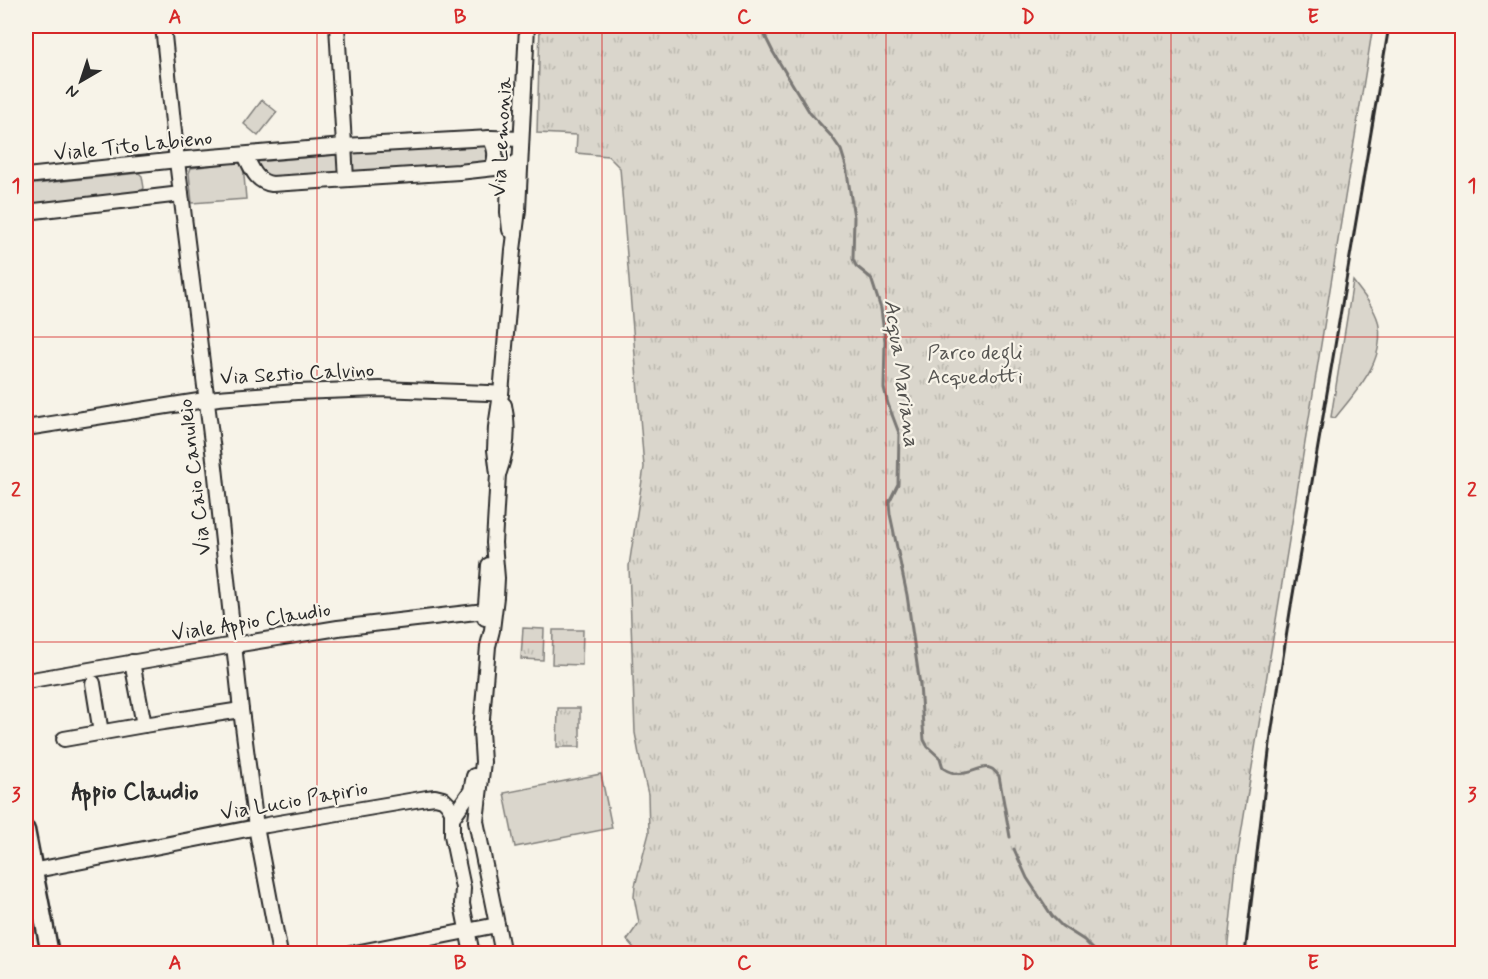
<svg xmlns="http://www.w3.org/2000/svg" width="1488" height="979" viewBox="0 0 1488 979" font-family="Mynerve,sans-serif">
	<style>
		.grass { fill: #dad6cc; stroke: #82807c; stroke-width: 1.5 }
		.park { fill: url(#park-tufts); stroke: #82807c; stroke-width: 1.5 }
		.lines { fill: none; stroke-linecap: round; stroke-linejoin: round }
		.stream { stroke: #7a7874; stroke-width: 3 }
		.minor-casing { stroke: #2b2b2b; stroke-width: 18 }
		.tertiary-casing { stroke: #2b2b2b; stroke-width: 21 }
		.minor { stroke: #f7f3e8; stroke-width: 14 }
		.tertiary { stroke: #f7f3e8; stroke-width: 16 }
		.rail { stroke: #2b2b2b; stroke-width: 3 }
		.grid { fill: none; stroke: #d62828; stroke-width: 1.5; stroke-opacity: 0.55 }
		.labels { text-anchor: middle; stroke-width: 4.5; stroke-linejoin: round; paint-order: stroke }
		.street-label { font-size: 21px; fill: #2b2b2b; stroke: #f7f3e8 }
		.park-label { font-size: 21px; fill: #575653; stroke: #f7f3e8 }
		.water-label { font-size: 22px; font-style: italic; fill: #53524f; stroke: #f7f3e8 }
		.quarter-label { font-size: 24px; font-weight: bold; fill: #2b2b2b; stroke: #f7f3e8 }
		.neatline { fill: none; stroke: #d62828; stroke-width: 2 }
		.grid-label { font-size: 20px; text-anchor: middle; font-weight: bold; fill: #d62828 }
	</style>
	<defs>
		<pattern id="park-tufts" width="24" height="20" patternUnits="userSpaceOnUse" patternTransform="scale(1.5)"><rect width="24" height="20" fill="#dad6cc"/><path d="M3 7l-1-3M5 7V3M7 7l1-3M15 17l-1-3M17 17v-4M19 17l1-3" fill="none" stroke="#bbb8af"/></pattern>
	</defs>
	<rect width="100%" height="100%" fill="#f7f3e8"/>
	<filter id="ink" filterUnits="userSpaceOnUse"><feTurbulence type="fractalNoise" baseFrequency=".0167" numOctaves="2"/><feDisplacementMap in="SourceGraphic" scale="12" xChannelSelector="R" yChannelSelector="G"/><feConvolveMatrix kernelMatrix="1 2 1 2 8 2 1 2 1" color-interpolation-filters="sRGB"/></filter>
	<g filter="url(#ink)">
		<g class="grass">
			<polygon points="262,100 277,112 258,136 244,124"/>
			<polygon points="486,145 489,146 488,163 354,172 351,170 351,156 353,153"/>
			<path d="M336,155c3,4 3,14 1,19l-69,5 -13,-17z"/>
			<polygon points="239,162 243,164 246,199 192,203 189,173 191,168"/>
			<polygon points="139,173 142,176 144,188 141,192 26,204 26,185"/>
			<path d="M1353,281c9,12 21,26 25,40 9,39 -21,69 -43,97l-4,-1z"/>
			<polygon points="553,630 583,630 582,665 552,664"/>
			<polygon points="601,774 612,828 515,847 504,793"/>
		</g>
		<g class="park">
			<polygon points="540,26 1373,26 1236,865 1227,953 639,954 627,940 639,923 634,897 635,886 649,833 648,794 641,765 635,733 629,566 644,467 620,168 608,156 576,153 577,135 537,133"/>
			<polygon points="523,628 544,629 543,660 521,659"/>
			<polygon points="558,708 580,708 580,747 557,747"/>
		</g>
		<g class="lines">
			<g class="stream">
				<path d="M762,26l4,12 7,14 37,61 22,24 9,13 5,16 8,51 -1,42 3,7 15,12 10,31 4,32 -1,47 4,16 11,29 -1,51 -9,18 1,12 17,81 13,90 4,55 4,7 12,11 3,10c22,15 37,-6 49,1 1,0 6,6 7,7l11,61"/>
				<polyline points="1014,849 1027,878 1052,916 1062,926 1084,940 1098,954"/>
			</g>
			<g class="minor-casing">
				<g id="minor">
					<polyline points="163,26 177,161 215,467 241,710 256,827 280,954"/>
					<polyline points="337,26 346,179"/>
					<path d="M490,138c6,11 7,19 2,30"/>
					<path d="M245,155c7,14 11,27 27,29l187,-12 45,-5 10,-3 6,-4"/>
					<polyline points="509,165 508,212 510,230"/>
					<polyline points="26,176 187,159 344,146 490,138 521,139"/>
					<polyline points="26,212 181,194"/>
					<polyline points="26,428 218,398 297,392 380,389 488,393 501,394"/>
					<path d="M499,472c8,-22 10,-44 5,-67"/>
					<polyline points="485,618 489,565"/>
					<polyline points="132,662 144,725"/>
					<polyline points="26,681 222,647 338,628 485,611"/>
					<polyline points="93,683 101,733"/>
					<polyline points="64,739 144,725 241,710"/>
					<polyline points="452,818 471,791 474,776"/>
					<polyline points="26,872 267,825 427,798 435,797 443,799 448,804 452,811 452,835 463,888 462,904 472,954"/>
					<polyline points="350,954 497,925"/>
					<polyline points="503,954 476,821 483,762 481,731 488,646 492,630 496,597 497,578 494,543 498,474 495,450 496,427 501,394 513,250 518,210 527,26"/>
				</g>
			</g>
			<g class="tertiary-casing">
				<polyline id="tertiary" points="26,830 50,954"/>
			</g>
			<use href="#minor" class="minor"/>
			<use href="#tertiary" class="tertiary"/>
			<polyline class="rail" points="1245,954 1271,735 1290,612 1389,26"/>
		</g>
	</g>
	<path class="grid" d="M317,26v928M602,26v928M886,26v928M1171,26v928M26,337h1436M26,642h1436"/>
	<g class="labels">
		<g class="street-label">
			<text transform="translate(501 137) rotate(-87)" y="7">Via Lemonia</text>
			<text transform="translate(133 145) rotate(-6)" y="7">Viale Tito Labieno</text>
			<text transform="translate(297 373) rotate(-3)" y="7">Via Sestio Calvino</text>
			<text transform="translate(194 477) rotate(-97)" y="7">Via Caio Canuleio</text>
			<text transform="translate(251 621) rotate(-9)" y="7">Viale Appio Claudio</text>
			<text transform="translate(294 800) rotate(-10)" y="7">Via Lucio Papirio</text>
		</g>
		<g class="park-label">
			<text x="975" y="359">Parco degli<tspan x="975" dy="24">Acquedotti</tspan></text>
		</g>
		<g class="water-label">
			<text transform="translate(903 373) rotate(82)" y="8">Acqua Mariana</text>
		</g>
		<g class="quarter-label">
			<text x="135" y="799">Appio Claudio</text>
		</g>
	</g>
	<rect width="1488" height="979" fill="none" stroke="#f7f3e8" stroke-width="66"/>
	<g transform="translate(81 81) rotate(219)" stroke="#f7f3e8" stroke-width="4.5" paint-order="stroke">
	<path d="M0-4.5L10 22L0 15L-10 22Z" fill="#2b2b2b"/>
	<text y="-9" font-size="16" font-weight="bold" text-anchor="middle" fill="#2b2b2b">N</text>
	</g>
	<rect x="33" y="33" width="1422" height="913" class="neatline"/>
	<g class="grid-label">
		<text x="175" y="23">A</text>
		<text x="460" y="23">B</text>
		<text x="744" y="23">C</text>
		<text x="1028" y="23">D</text>
		<text x="1313" y="23">E</text>
		<text x="16" y="192">1</text>
		<text x="1472" y="192">1</text>
		<text x="16" y="496">2</text>
		<text x="1472" y="496">2</text>
		<text x="16" y="801">3</text>
		<text x="1472" y="801">3</text>
		<text x="175" y="969">A</text>
		<text x="460" y="969">B</text>
		<text x="744" y="969">C</text>
		<text x="1028" y="969">D</text>
		<text x="1313" y="969">E</text>
	</g>
</svg>
